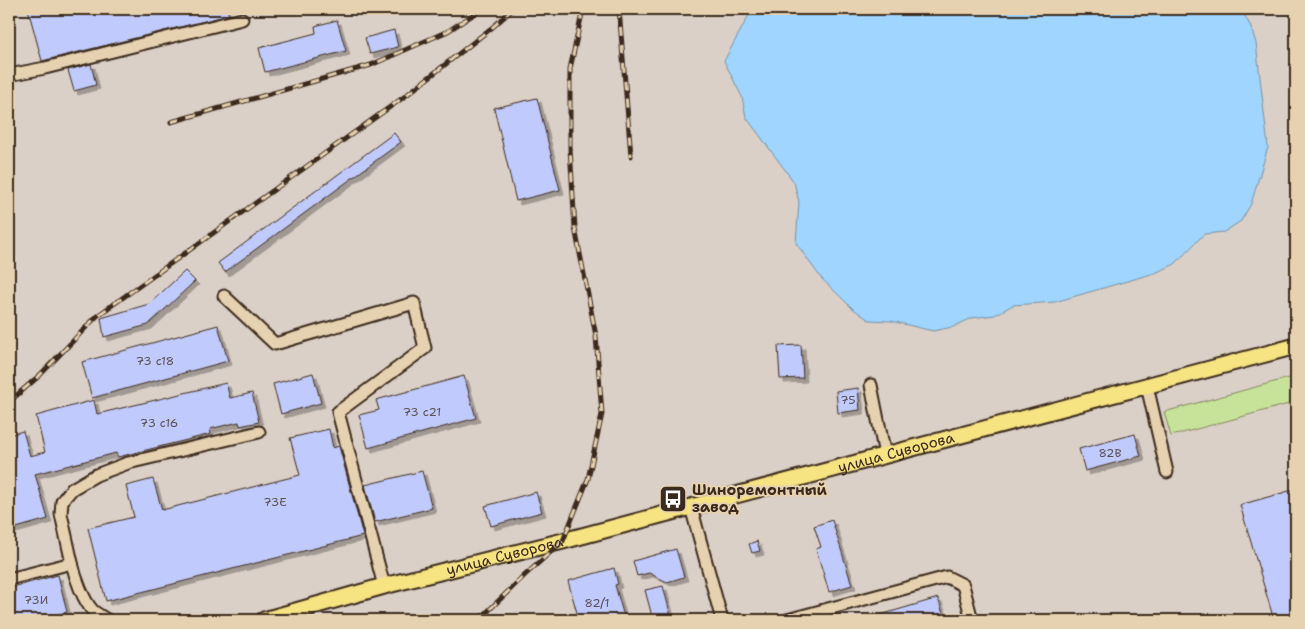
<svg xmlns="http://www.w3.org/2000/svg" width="1305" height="629" viewBox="0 0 1305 629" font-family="'Shantell Sans',sans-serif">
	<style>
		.green { fill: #c7e39a; stroke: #81865c }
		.water { fill: #9fd5fe; stroke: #7791a4 }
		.building { fill: #c0cafc; stroke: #3b2a1e; filter: url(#shadow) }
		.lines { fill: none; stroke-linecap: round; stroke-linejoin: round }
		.minor-casing { stroke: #3b2a1e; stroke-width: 15 }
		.major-casing { stroke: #3b2a1e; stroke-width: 19 }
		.minor { stroke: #e6d2b0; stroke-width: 11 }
		.major { stroke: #f6e381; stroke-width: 15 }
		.rail-casing { stroke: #3b2a1e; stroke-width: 5 }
		.rail { stroke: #e6d2b0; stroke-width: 3; stroke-dasharray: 9; stroke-linecap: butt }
		.labels { text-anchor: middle; stroke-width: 4; stroke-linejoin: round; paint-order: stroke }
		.number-label { font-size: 12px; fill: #5c5256 }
		.street-label { font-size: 15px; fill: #3b2a1e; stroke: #e6d2b0 }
		.poi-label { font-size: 15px; font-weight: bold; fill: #3b2a1e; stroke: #e6d2b0; text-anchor: start }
	</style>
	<defs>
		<filter id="shadow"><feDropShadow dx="4" dy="4" stdDeviation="0" flood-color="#0004"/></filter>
	</defs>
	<rect width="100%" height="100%" fill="#dbd0c7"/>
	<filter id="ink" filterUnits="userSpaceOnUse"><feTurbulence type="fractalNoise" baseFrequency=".02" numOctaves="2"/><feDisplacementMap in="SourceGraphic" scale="10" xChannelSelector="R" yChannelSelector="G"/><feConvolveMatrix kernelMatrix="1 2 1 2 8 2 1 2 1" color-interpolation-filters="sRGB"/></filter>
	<g filter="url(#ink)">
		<polygon class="green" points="1296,376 1296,402 1171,436 1164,412"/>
		<polygon class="water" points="757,9 1241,9 1250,25 1256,43 1268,147 1251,204 1241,221 1224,232 1204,234 1175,264 1155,273 1055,302 1013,305 995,315 972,318 953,327 933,331 891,321 869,320 852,308 821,278 796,243 799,202 794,182 746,117 742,97 724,61 749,15"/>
		<g class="building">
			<polygon points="28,9 227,9 229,15 42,61"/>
			<polygon points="337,20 346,51 265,72 259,48 316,33 315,26"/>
			<polygon points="394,30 398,47 370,54 365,38"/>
			<polygon points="91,64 96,85 74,91 68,70"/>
			<polygon points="537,98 560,190 516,201 494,108"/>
			<polygon points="394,133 401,142 225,272 218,263"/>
			<polygon points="185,271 195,281 148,325 104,337 101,318 149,304"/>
			<polygon points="218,325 228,361 92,398 82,362"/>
			<polygon points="801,345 803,378 780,379 778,346"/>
			<polygon points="313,373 321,403 281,414 273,384"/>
			<polygon points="464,376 476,418 368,448 359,415 379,410 376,400"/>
			<polygon points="226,383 230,398 252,393 259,422 240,426 239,422 210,429 211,434 118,457 116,453 35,474 48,519 9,530 9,435 23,431 30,456 45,452 36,416 94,400 97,414"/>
			<polygon points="858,388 860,410 838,413 836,391"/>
			<polygon points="329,429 333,448 339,446 363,536 106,601 88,528 134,517 126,486 153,479 162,510 300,475 290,438"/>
			<polygon points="1135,434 1141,456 1085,471 1079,449"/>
			<polygon points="422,471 432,508 375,522 365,485"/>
			<polygon points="1296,489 1296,620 1274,620 1240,505"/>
			<polygon points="536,492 542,512 491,526 485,506"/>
			<polygon points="832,520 852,585 829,592 816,549 821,547 814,526"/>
			<polygon points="757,541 760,551 752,553 749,544"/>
			<polygon points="676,549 684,577 667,582 649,573 637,576 633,561"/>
			<polygon points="614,568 618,584 615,585 625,620 579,620 568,581"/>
			<polygon points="58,575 67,612 35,620 9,620 9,588"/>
			<polygon points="663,586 672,620 653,620 645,590"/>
			<polygon points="938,598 945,620 870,620 870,618"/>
		</g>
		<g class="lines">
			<g class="minor-casing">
				<g id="minor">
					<polyline points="9,75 45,68 242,19"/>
					<polyline points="224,296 275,344 414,303 425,348 338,412 384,586"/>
					<polyline points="871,385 885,455"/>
					<polyline points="1147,386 1167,472"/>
					<polyline points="691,507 722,620"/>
					<polyline points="72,563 61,514 62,501 72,489 96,475 128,463 259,432"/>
					<path d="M9,579l63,-16c3,14 11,37 21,48 4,3 9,6 14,9"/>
					<polyline points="787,620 947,577 963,585 972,620"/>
				</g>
			</g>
			<g class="major-casing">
				<g id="major">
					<path id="s1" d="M264,620l120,-34 179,-45 733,-195"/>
				</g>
			</g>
			<use href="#minor" class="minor"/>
			<use href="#major" class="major"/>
			<g class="rail-casing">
				<g id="rail">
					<polyline points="619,9 631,156"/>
					<polyline points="171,122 371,65 448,31 482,9"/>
					<polyline points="9,402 40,375 97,316 404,97 494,26 513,9"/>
					<polyline points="476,620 485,614 524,576 563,541 588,479 602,414 596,336 575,228 570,148 570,69 583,9"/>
				</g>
			</g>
			<use href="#rail" class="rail"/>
		</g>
	</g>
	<defs>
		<g id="bus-square" transform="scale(1.4375)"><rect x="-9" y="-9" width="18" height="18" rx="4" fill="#3b2a1e" stroke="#e6d2b0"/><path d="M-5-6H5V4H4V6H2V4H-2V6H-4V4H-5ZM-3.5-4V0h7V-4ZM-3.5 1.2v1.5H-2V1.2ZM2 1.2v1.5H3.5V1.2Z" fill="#fff"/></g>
	</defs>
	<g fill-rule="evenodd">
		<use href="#bus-square" x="673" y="499"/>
	</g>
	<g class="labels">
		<g class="number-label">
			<text x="155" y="365">73 с18</text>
			<text x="848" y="404">75</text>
			<text x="422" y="416">73 с21</text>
			<text x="159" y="427">73 с16</text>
			<text x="1110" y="457">82В</text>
			<text x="275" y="506">73Е</text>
			<text x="36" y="604">73И</text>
			<text x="597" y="607">82/1</text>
		</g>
		<g class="street-label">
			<text dy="5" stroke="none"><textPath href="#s1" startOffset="654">улица Суворова</textPath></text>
			<text dy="5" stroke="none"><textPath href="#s1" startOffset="249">улица Суворова</textPath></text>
		</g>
		<g class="poi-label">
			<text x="692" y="495">Шиноремонтный<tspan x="692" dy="17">завод</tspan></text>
		</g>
	</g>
	<rect width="1305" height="629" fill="none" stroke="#e6d2b0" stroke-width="30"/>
	<rect x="15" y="15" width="1275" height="599" fill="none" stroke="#3b2a1e" stroke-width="2" filter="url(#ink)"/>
</svg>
